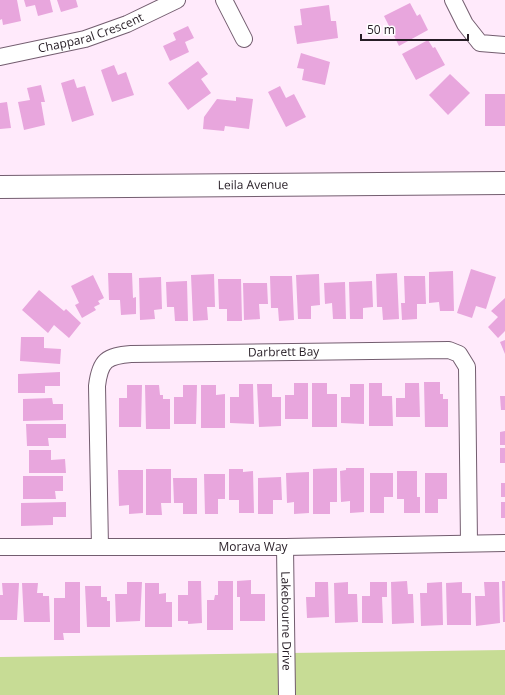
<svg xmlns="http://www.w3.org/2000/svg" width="505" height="695" viewBox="0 0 505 695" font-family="'Open Sans',sans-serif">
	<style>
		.green { fill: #c7dc95 }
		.building { fill: #e8a6dd }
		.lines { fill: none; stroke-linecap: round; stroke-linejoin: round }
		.street-casing { stroke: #735d6f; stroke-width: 18 }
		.secondary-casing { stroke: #735d6f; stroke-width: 24 }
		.street { stroke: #fff; stroke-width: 16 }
		.secondary { stroke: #fff; stroke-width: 22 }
		.labels { text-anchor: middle; stroke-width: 3; stroke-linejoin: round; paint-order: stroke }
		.street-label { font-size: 12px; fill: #261d25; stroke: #fff }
	</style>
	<rect width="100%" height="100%" fill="#ffeafb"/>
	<polygon class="green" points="505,650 505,695 0,695 0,657"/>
	<g class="building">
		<polygon points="0,0 17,0 21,21 3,25 2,19 0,20"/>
		<polygon points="24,0 50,0 53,12 38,16 35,5 26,7"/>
		<polygon points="57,0 76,0 78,7 61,12"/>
		<polygon points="410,3 417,16 420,14 428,30 399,46 384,16"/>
		<polygon points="329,5 331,21 336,21 338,38 297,44 294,26 302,25 300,9"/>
		<polygon points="188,26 194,38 185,42 189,52 170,61 163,46 176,40 173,33"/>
		<polygon points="428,40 433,48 435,47 445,65 416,80 402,54"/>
		<polygon points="301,53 330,62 325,85 302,80 304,69 297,68"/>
		<polygon points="198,61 208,74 201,79 211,93 188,110 168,83"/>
		<polygon points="114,65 118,75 126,72 134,95 112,102 101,70"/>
		<polygon points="450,74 470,93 448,115 429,95"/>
		<polygon points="74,79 77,88 85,86 94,115 72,122 61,83"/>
		<polygon points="41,85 45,102 41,102 45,125 24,130 18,102 30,100 27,88"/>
		<polygon points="280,86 286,98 294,94 306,117 286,127 268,92"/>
		<rect x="485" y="94" width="20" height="32"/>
		<polygon points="236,97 253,99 249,129 225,126 224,131 203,129 204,117 217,99 236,101"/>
		<polygon points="7,102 11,128 0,129 0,103"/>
		<polygon points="471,269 496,277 486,309 476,306 472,318 457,313"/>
		<polygon points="453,271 454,311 440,311 439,302 429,303 429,272"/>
		<polygon points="108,273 132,273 133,298 136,297 136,314 121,315 120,300 109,300"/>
		<polygon points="397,273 399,319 383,320 382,307 377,307 376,274"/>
		<polygon points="214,274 215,307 207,307 208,320 193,321 191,275"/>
		<polygon points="319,274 320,305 311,306 311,319 298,319 296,275"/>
		<polygon points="93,275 104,298 98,301 100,304 94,307 96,310 82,318 75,305 79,303 71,286"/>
		<polygon points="270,276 292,276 294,320 279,321 278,308 271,308"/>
		<polygon points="404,276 425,276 426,304 417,304 417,319 402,320 401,303 405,303"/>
		<polygon points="161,277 162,309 154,310 155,319 140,320 139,278"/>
		<polygon points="218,279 241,279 242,321 227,321 227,309 219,309"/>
		<polygon points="187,281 188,321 175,321 174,307 167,307 166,282"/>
		<polygon points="372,281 373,307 363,308 363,319 350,319 349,282"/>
		<polygon points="345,282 346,319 333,319 332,303 325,304 324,283"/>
		<polygon points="243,283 267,283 268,304 259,304 260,319 244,320"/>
		<polygon points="39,290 64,311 66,309 81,323 69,338 54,325 48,333 22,310"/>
		<polygon points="505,298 505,331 498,338 488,327 498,317 491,311"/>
		<polygon points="21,337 44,337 44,348 61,349 60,364 20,361"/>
		<polygon points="505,340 505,354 500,342"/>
		<polygon points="60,372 60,386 45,386 45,393 18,393 18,374"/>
		<polygon points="424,382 440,382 440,394 443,394 443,399 448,399 448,427 425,427"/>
		<polygon points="294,383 308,383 308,419 285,419 285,395 294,395"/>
		<polygon points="312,383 327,383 327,394 337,394 337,427 312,427"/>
		<polygon points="369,383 382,383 382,396 392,396 393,426 369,426"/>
		<polygon points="405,383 419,383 420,417 396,417 396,398 405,398"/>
		<polygon points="239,384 253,384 254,424 230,423 230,397 239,397"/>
		<polygon points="257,384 272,384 272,397 281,397 281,426 259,427"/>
		<polygon points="350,384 364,384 364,424 341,423 341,397 350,397"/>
		<polygon points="127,385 142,385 141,427 119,427 119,398 127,398"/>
		<polygon points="145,385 159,385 160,395 163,395 163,399 170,399 170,429 146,429"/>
		<polygon points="183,385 197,385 196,424 174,424 174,397 183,397"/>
		<polygon points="201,385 216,385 216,395 225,394 225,428 201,428"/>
		<polygon points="500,396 505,396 505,410 501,410"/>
		<polygon points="52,398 53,404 63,404 63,420 23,421 23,399"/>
		<polygon points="26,424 66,424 66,438 48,438 49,446 27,446"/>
		<polygon points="505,431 505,445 500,445 500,432"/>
		<rect x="500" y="448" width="5" height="15"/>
		<polygon points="29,450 51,450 51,460 65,459 66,473 29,473"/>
		<polygon points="337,468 337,502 330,502 330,514 313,514 313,469"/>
		<polygon points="346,468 364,468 364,512 350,513 350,501 341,502 340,471 346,470"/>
		<polygon points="146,469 171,469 171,503 161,503 162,515 146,515"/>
		<polygon points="229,469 243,469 243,472 253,471 254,513 239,513 239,500 229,500"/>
		<polygon points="118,470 143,470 143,513 129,514 129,505 119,506"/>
		<polygon points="397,471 417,471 417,497 420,497 420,513 404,513 404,499 397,499"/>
		<polygon points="309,472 309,513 294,514 294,502 287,503 286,473"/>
		<polygon points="370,473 393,473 393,497 384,497 384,513 370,513"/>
		<polygon points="425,473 447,473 447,499 438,499 438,513 425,513"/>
		<polygon points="204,474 225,474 225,499 218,499 218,514 205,514"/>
		<polygon points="23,476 63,476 63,491 55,491 56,499 23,499"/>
		<polygon points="281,477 282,500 273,500 273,514 258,514 258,478"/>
		<polygon points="173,478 197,478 197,514 183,514 183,503 174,503"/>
		<rect x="501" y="483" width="4" height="14"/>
		<polygon points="66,502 66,517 53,517 53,525 21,526 21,503"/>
		<rect x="501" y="502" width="4" height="16"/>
		<polygon points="251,580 251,594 265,594 265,621 240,621 240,597 237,597 237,581"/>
		<polygon points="188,581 201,581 202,623 188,624 188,621 178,621 178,595 188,595"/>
		<polygon points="218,581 233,581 233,630 207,630 207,600 214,600 215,595 218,595"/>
		<polygon points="407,581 408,594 413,594 414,623 392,624 391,582"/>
		<polygon points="502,581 505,581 505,622 503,622"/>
		<polygon points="65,582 80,582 80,633 63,633 64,640 54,640 54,598 65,598"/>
		<polygon points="127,582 142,582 140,621 116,622 115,594 127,594"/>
		<polygon points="315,582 328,582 329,617 307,618 306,597 315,597"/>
		<polygon points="348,582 348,594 357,594 358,622 335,623 334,583"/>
		<polygon points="370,582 387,582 387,597 382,597 383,623 362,623 362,596 370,596"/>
		<polygon points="442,582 443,625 421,626 420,593 427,593 427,583"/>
		<polygon points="462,582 462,593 471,593 471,625 447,625 446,583"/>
		<polygon points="484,582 499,582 500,623 476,626 475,596 485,596"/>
		<polygon points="2,583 19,583 17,620 0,620 0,595 3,595"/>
		<polygon points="22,583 38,583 37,593 43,593 43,596 49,596 50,622 24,622"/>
		<polygon points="145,583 159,583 159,594 166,593 166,602 172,602 172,627 145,627"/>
		<polygon points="85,586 101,586 101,597 107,597 107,601 110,601 110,627 87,627"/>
	</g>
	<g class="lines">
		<g class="street-casing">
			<g id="street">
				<polyline points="224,0 244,39"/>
				<polyline points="453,0 465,24 480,43 505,45"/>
				<path id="s1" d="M0,57l85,-18 42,-15 50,-24"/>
				<path id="s2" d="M0,547h285l220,-4"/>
				<path id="s3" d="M100,547l-3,-161c3,-26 10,-30 34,-32l318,-4 10,4 8,13 2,176"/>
				<path id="s4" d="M285,547l2,148"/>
			</g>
		</g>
		<g class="secondary-casing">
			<g id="secondary">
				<path id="s5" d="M0,187l505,-4"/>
			</g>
		</g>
		<use href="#street" class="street"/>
		<use href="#secondary" class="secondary"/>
	</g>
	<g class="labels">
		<g class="street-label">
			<text dy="4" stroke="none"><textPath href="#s1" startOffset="94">Chapparal Crescent</textPath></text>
			<text dy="4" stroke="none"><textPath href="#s5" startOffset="253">Leila Avenue</textPath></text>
			<text dy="4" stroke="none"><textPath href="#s3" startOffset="367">Darbrett Bay</textPath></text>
			<text dy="4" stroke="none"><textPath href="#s2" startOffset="253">Morava Way</textPath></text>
			<text dy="4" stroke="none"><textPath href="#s4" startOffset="74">Lakebourne Drive</textPath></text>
		</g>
	</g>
	<path d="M361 34v6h107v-6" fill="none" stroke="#261d25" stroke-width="2"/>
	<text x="367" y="34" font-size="12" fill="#261d25" stroke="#ffffff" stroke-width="3" paint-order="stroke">50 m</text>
</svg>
